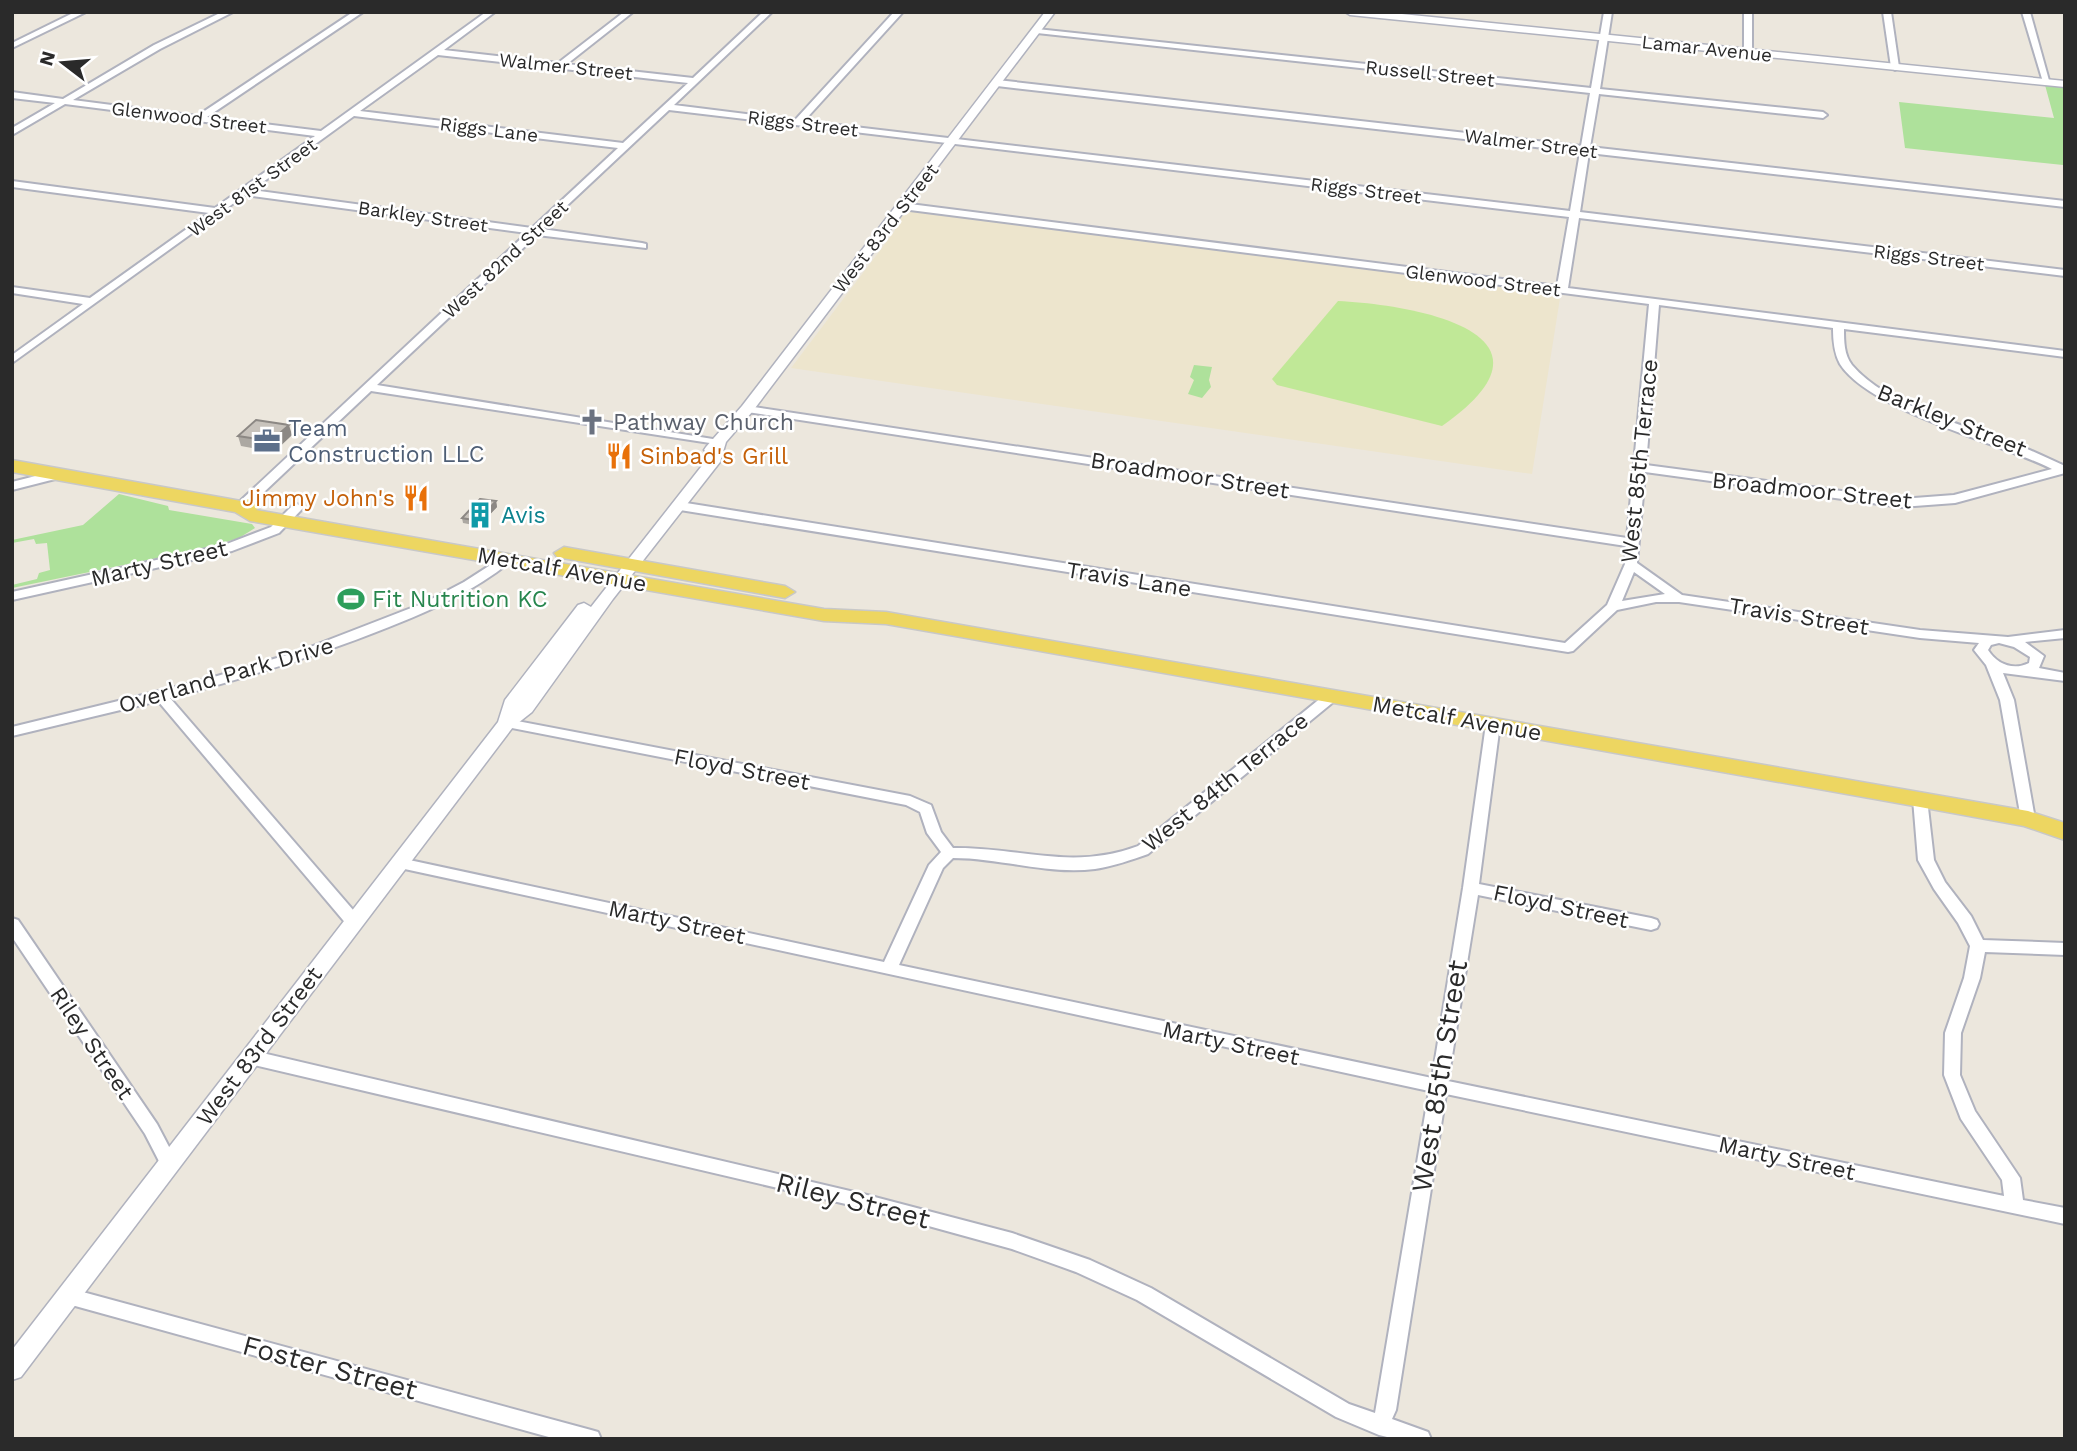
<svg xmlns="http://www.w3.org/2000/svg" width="2077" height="1451" viewBox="0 0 2077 1451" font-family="'Work Sans',sans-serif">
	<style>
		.education { fill: #ede5cd }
		.green { fill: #aee19b }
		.pitch { fill: #c0e897 }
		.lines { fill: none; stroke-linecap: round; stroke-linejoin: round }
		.minor-casing { stroke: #b0b2be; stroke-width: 4 }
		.tertiary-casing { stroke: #b0b2be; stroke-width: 3 }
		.primary-casing { stroke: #c8c8c8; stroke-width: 3 }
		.minor { fill: #fff; fill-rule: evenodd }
		.tertiary { fill: #fff; fill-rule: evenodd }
		.primary { fill: #edd661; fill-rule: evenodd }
		.wall { fill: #aca8a2 }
		.shaded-wall { fill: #8c8884 }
		.building { fill: #c8c3bc; stroke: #8c8884; stroke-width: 2 }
		.labels { text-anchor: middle; stroke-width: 5; stroke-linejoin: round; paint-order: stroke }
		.far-street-label { font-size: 19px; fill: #2a2a2a; stroke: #fff }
		.street-label { font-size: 23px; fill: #2a2a2a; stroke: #fff }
		.worship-label { font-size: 23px; fill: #5b616d; stroke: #fff; text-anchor: start }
		.service-label { font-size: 23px; fill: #4e5e75; stroke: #fff; text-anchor: start }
		.food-label { font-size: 23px; fill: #c56008; stroke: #fff; text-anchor: start }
		.culture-label { font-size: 23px; fill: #0d838f; stroke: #fff; text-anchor: start }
		.leisure-label { font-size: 23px; fill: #27864d; stroke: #fff; text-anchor: start }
		.near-street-label { font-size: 28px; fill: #2a2a2a; stroke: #fff }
	</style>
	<rect width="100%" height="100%" fill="#ece7dd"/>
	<polygon class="education" points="918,210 1561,292 1532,474 791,368 894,232 901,217 905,212"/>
	<g class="green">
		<polygon points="2045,85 2065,87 2065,168 2063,165 1905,148 1899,102 2054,118"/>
		<polygon points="1194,365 1212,367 1209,380 1211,387 1202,398 1188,394 1194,380 1190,377"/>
		<polygon points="119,494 168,506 169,510 252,524 255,528 239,538 206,548 12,588 12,585 37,579 39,573 50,570 47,543 36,544 34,539 12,543 12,540 83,525"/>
	</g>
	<path class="pitch" d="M1338,301c80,4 236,33 104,125l-165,-41 -5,-6z"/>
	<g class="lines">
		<g class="minor-casing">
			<g id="minor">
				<polygon points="75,12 86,12 12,48 12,43"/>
				<path d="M222,12h11l-73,37 -87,51 124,16 156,-104h10l-156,105 114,14 165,-119h9l-51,38 114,13 66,-51h9l-66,52 126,14 70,-66h9l-98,93 121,15 99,-108h9l-99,109 766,90 10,-59 -583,-66 -4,-3 4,-3 584,66 9,-53 -553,-60 -4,-2 4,-2 554,59 13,-76h8l-12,77 223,23 4,3 -4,3 -224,-24 -9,53 475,54v6l-476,-54 -9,59 485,58v6l-486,-58 -11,70 497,63v6l-221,-28c0,12 0,26 8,36 35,41 109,59 158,77 19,7 37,16 55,24v7l-110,30 -54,4 -256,-35 -8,91 45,32 238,35 88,7 57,-7v8l-40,4 19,14 -5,12 26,5v8l-62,-8 11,27 21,119 -7,5 -7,-5 -21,-119 -14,-35 -12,-15 5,-7 -59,-5 -241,-36h-23l-39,8 -44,41 -5,1 -888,-142 -6,-4 6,-4 885,141 42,-38 18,-41 1,-18 -879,-134 -6,-3 6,-3 880,132 22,-234 -747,-95 -5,-3 5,-3 655,83 12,-69 -900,-107 -127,119 100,14 4,1v4l-109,-13 -160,150 342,55 4,1v4l-352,-54 -126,119h-8l-2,-3 2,-3 290,-271 -282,-38 -233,168v-8l71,-51 -71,-11v-6l78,11 119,-85 -197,-26v-6l203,27 100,-72 -250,-32 -53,31v-7l43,-25 -43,-5v-6l51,7 91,-54zM438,55l250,28 -65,60 -263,-32zM354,116l264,32 -86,80 -280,-38zM1659,305l174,23c0,12 1,25 7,36 30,47 160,79 212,105l-98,26 -53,4 -255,-34zM1634,572l31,22 -43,7zM1999,643l15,4 16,10 -1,6c-16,8 -32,1 -41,-13l3,-5z"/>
				<polygon points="1744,12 1752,12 1752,52 1748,54 1744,52"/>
				<polygon points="1883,12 1891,12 1899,67 1895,70 1891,67"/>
				<polygon points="2022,12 2030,12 2050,84 2043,82"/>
				<polygon points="59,470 63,471 63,477 12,490 12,482"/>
				<polygon points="297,504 303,508 279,533 232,551 12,600 12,592 224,545 271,527 293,505"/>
				<path d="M506,555l4,1 2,3 -2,3c-36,29 -78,48 -121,65 -72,29 -145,51 -219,71l190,220 2,4 -2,4h-12l-190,-225 -146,35v-9l192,-47 96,-29 124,-48 40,-21z"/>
				<path d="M1332,692l7,4 -2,3 -189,155c-17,6 -34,12 -53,15 -47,6 -95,-11 -142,-11l-10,10 -44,97 533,113 31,-190 23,-164 7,-4 7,4 -21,160 172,34 6,2 2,4 -2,4 -6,2 -173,-35 -30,186 556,115 -2,-16 -41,-61 -17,-44 1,-42 19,-55 6,-32 -12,-23 -24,-34 -16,-29 -5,-61 7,-5 7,5 7,61 11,22 26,34 12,24 82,3v12l-80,-3 -5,26 -19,55 -1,42 15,36 45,67 3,22 42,8v16l-619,-130 -50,316 -4,9 36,13 3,7h-36l-16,-4 -43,-18 -199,-117 -61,-28 -64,-23 -145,-40 -617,-145 -6,-2 -2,-5 2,-5 6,-2 617,145 145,38 78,27 61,28 198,116 26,9 54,-322 -1029,-223 -5,-1 -3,-4 3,-4 5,-1 484,104 45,-97 12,-13 -14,-19 -7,-21 -14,-7 -399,-78 -7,-4 7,-4 403,77 21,9 10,27 12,16c68,-1 118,23 185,-2l189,-153z"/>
				<polygon points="12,918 18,920 157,1124 178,1164 175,1169 169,1171 163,1169 145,1134 12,937"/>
				<polygon points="68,1288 591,1430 598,1432 601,1439 556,1439 68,1304 61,1302 59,1296 61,1290"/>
			</g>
		</g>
		<g class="tertiary-casing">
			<g id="tertiary">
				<polygon points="1045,12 1055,12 752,412 726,442 720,462 613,599 532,712 513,727 21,1377 12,1380 12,1350 498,722 505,700 578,605 584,603 591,607 708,458 709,454 704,450 706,447 742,406"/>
				<polygon points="1345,12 1382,12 2065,81 2065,87 1350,15"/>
			</g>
		</g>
		<g class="primary-casing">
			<g id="primary">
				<polygon points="12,460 241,501 254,498 264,504 256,510 824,609 886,612 2028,811 2065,823 2065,840 2024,826 1920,807 961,637 886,624 824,621 250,521 235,512 12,472"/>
				<polygon points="564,547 785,586 795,592 785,598 557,557 554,553"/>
			</g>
		</g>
		<use href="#minor" class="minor"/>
		<use href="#tertiary" class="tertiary"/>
		<use href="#primary" class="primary"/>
	</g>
	<g class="wall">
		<polygon points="292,435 274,452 241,446 238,436"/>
		<polygon points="496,501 497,507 479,526 463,523 462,518"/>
	</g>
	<g class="shaded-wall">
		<polygon points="289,425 292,435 274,452 271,441"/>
		<polygon points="496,501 497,507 479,526 478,521"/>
	</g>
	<g class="building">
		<polygon points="256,420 289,425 271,441 238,436"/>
		<polygon points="480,499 496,501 478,521 462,518"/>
	</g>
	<defs>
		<g id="church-bare" transform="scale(2.1)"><path d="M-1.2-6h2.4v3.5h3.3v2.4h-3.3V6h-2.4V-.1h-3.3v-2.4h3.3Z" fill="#6b7280" stroke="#fff" stroke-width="2.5" paint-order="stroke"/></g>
		<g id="office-bare" transform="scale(2.1)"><path d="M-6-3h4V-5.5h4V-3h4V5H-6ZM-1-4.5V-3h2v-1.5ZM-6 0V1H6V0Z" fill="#5c6f8a" stroke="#fff" stroke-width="2.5" paint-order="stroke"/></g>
		<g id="restaurant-bare" transform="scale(2.1)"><path d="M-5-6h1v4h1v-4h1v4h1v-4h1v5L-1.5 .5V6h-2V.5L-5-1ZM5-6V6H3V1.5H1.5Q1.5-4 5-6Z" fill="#e8710a" stroke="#fff" stroke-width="2.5" paint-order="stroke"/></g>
		<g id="building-bare" transform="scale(2.1)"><path d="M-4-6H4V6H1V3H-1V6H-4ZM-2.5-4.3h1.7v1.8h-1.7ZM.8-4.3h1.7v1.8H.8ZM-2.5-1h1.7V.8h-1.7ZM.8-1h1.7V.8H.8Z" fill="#0f9aa8" stroke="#fff" stroke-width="2.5" paint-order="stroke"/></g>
		<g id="stadium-bare" transform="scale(2.1)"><path d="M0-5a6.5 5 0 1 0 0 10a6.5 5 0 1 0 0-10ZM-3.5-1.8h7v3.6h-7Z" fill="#2e9e5b" stroke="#fff" stroke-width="2.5" paint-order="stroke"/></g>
	</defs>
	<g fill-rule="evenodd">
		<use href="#church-bare" x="592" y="422"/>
		<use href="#office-bare" x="267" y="441"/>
		<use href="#restaurant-bare" x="619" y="456"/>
		<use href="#restaurant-bare" x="416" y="498"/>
		<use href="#building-bare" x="480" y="515"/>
		<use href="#stadium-bare" x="351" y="599"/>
	</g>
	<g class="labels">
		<g class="far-street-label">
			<text transform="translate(1707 48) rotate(6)" y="7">Lamar Avenue</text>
			<text transform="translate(566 66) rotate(6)" y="7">Walmer Street</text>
			<text transform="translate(1430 73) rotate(6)" y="7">Russell Street</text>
			<text transform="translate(189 117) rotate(7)" y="7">Glenwood Street</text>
			<text transform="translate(803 123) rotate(7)" y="7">Riggs Street</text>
			<text transform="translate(489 129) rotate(7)" y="7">Riggs Lane</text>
			<text transform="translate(1531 143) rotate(7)" y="7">Walmer Street</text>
			<text transform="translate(252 187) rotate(-36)" y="7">West 81st Street</text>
			<text transform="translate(1366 190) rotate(7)" y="7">Riggs Street</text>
			<text transform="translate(423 216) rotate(8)" y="7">Barkley Street</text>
			<text transform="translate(885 228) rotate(-52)" y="7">West 83rd Street</text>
			<text transform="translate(1929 257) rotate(7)" y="7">Riggs Street</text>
			<text transform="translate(505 259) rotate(-43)" y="7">West 82nd Street</text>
			<text transform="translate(1483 280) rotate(7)" y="7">Glenwood Street</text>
		</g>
		<g class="street-label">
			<text transform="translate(1952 420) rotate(22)" y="8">Barkley Street</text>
			<text transform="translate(1639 461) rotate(-84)" y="8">West 85th Terrace</text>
			<text transform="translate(1190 475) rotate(9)" y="8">Broadmoor Street</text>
			<text transform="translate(1812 490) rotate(6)" y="8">Broadmoor Street</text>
			<text transform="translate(159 563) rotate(-13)" y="8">Marty Street</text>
			<text transform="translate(562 569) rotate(10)" y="8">Metcalf Avenue</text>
			<text transform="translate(1129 579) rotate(9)" y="8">Travis Lane</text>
			<text transform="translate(1799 616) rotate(9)" y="8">Travis Street</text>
			<text transform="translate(226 675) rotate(-16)" y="8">Overland Park Drive</text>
			<text transform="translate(1457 718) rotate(10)" y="8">Metcalf Avenue</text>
			<text transform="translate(742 769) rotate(11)" y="8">Floyd Street</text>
			<text transform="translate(1225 782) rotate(-39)" y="8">West 84th Terrace</text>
			<text transform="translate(1561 906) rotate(12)" y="8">Floyd Street</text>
			<text transform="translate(677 922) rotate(12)" y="8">Marty Street</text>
			<text transform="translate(92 1043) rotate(56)" y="8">Riley Street</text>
			<text transform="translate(1231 1043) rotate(12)" y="8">Marty Street</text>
			<text transform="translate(259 1046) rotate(-53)" y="8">West 83rd Street</text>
			<text transform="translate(1787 1158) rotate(12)" y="8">Marty Street</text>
		</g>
		<g class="worship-label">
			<text x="613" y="430">Pathway Church</text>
		</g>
		<g class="service-label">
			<text x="288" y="436">Team<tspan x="288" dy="26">Construction LLC</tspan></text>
		</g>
		<g class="food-label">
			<text x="640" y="464">Sinbad's Grill</text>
			<text x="395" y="506" text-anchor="end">Jimmy John's</text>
		</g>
		<g class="culture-label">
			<text x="501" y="523">Avis</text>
		</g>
		<g class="leisure-label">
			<text x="372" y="607">Fit Nutrition KC</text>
		</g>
		<g class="near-street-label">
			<text transform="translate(1439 1076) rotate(-81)" y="10">West 85th Street</text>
			<text transform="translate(853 1200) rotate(14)" y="10">Riley Street</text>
			<text transform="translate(330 1367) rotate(15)" y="10">Foster Street</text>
		</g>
	</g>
	<rect width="2077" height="1451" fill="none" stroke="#2a2a2a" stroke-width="28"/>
	<g transform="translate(63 63) rotate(286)" stroke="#ffffff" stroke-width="5" paint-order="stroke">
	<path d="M0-5L12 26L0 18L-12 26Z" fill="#2a2a2a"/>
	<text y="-10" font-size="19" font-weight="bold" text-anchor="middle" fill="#2a2a2a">N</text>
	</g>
</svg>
